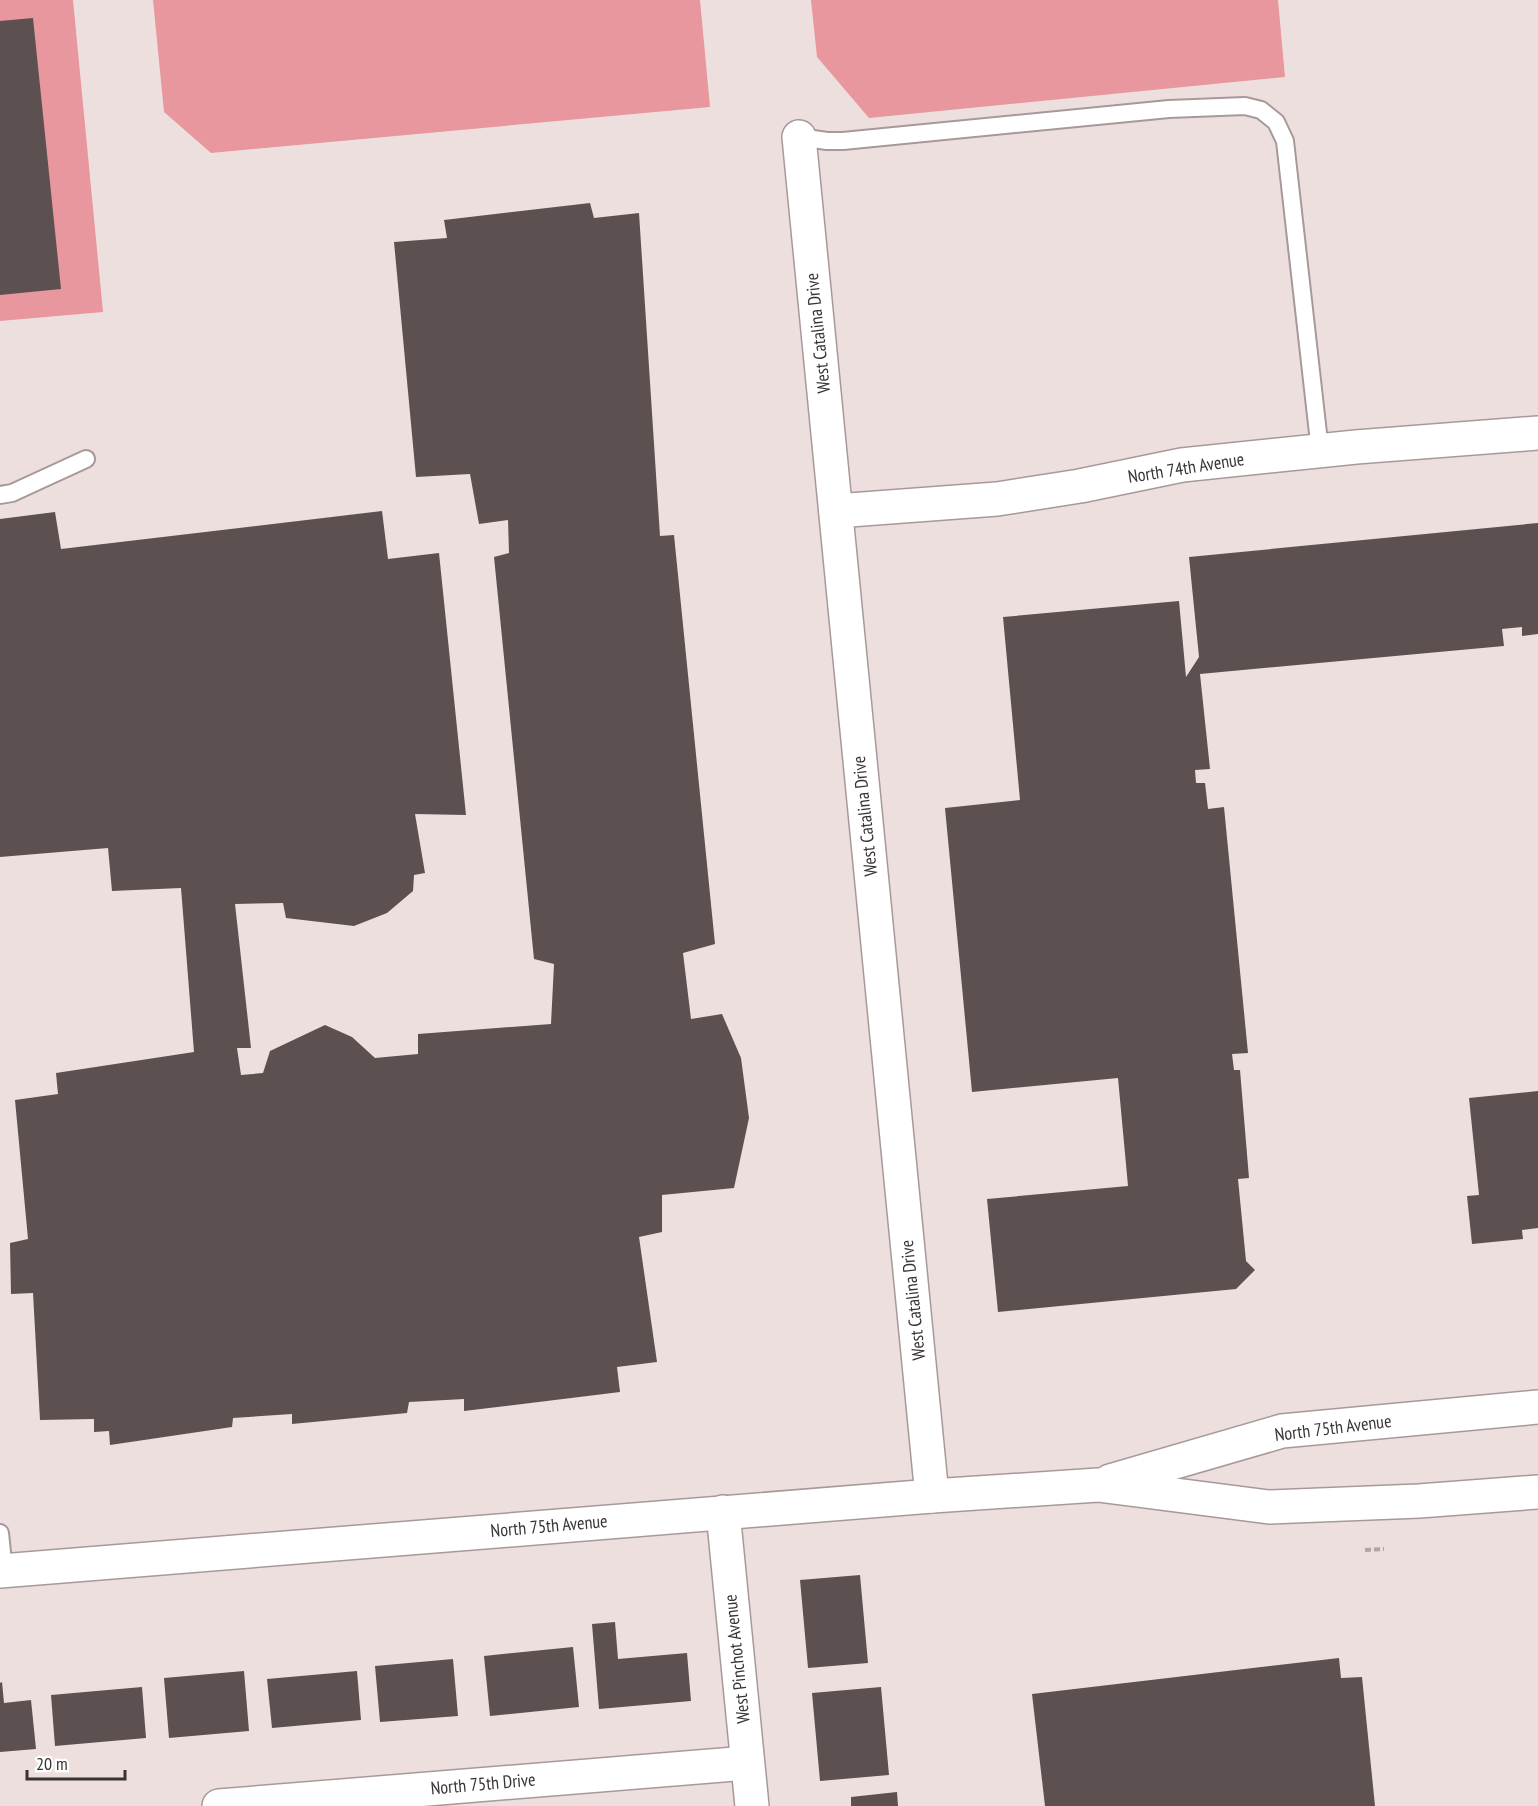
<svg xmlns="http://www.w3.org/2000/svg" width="1538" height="1806" viewBox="0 0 1538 1806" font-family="'PT Sans Narrow',sans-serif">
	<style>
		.green { fill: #e9979e }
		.building { fill: #5c5051 }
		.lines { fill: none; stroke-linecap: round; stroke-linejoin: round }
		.service-casing { stroke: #a7999a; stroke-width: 20 }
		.minor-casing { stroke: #a7999a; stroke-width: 36 }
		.secondary-casing { stroke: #a7999a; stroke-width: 36 }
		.path { stroke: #b0a4a4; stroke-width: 4; stroke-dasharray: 6 3; stroke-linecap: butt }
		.service { stroke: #fff; stroke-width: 16 }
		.minor { stroke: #fff; stroke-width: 33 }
		.secondary { stroke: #fff; stroke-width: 33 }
		.labels { text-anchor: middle; stroke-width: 6; stroke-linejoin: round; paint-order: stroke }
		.street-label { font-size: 18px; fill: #393334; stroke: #fff }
	</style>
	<rect width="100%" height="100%" fill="#eedfdf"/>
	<g class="green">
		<polygon points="0,0 73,0 103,312 0,321"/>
		<polygon points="153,0 700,0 710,107 211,153 164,112"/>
		<polygon points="811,0 1278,0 1285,77 869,118 817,57"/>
	</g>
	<g class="building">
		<polygon points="33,18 61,289 0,295 0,21"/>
		<polygon points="590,203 594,218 639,213 660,536 674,535 715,944 683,953 691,1019 722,1014 741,1058 749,1118 734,1188 662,1195 662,1232 639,1237 657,1362 617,1367 620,1392 464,1411 464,1399 409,1402 407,1413 292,1424 292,1414 233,1418 232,1427 110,1445 109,1431 94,1432 94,1419 40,1420 33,1293 11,1294 10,1243 28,1239 15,1100 58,1094 56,1073 194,1052 181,888 112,891 108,848 0,857 0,519 55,512 61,549 382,511 388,559 439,553 466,815 415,814 425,873 414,875 413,891 387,913 354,926 286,918 283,903 235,904 251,1048 237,1048 241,1075 263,1073 270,1051 325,1025 352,1037 375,1058 418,1054 418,1034 551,1024 554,964 534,959 494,557 509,553 508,520 479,524 470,474 416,477 394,242 447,238 444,220"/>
		<polygon points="1538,523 1538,634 1522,636 1522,627 1502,629 1504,646 1200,674 1210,769 1195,770 1196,783 1205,783 1208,809 1224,807 1248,1053 1232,1054 1234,1070 1240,1070 1249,1178 1238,1179 1246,1261 1255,1270 1236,1289 998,1312 987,1199 1128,1186 1118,1078 972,1092 945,808 1020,800 1003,617 1179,601 1186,677 1199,657 1189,557"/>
		<polygon points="1538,1091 1538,1228 1522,1230 1523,1239 1472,1244 1467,1196 1479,1195 1469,1098"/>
		<polygon points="860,1575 868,1663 808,1668 800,1580"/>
		<polygon points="615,1622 618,1659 687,1653 691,1701 599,1709 592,1624"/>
		<polygon points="573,1647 579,1707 490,1716 484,1656"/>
		<polygon points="1339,1658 1341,1678 1362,1677 1375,1806 1045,1806 1032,1694"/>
		<polygon points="453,1659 458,1716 380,1722 375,1666"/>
		<polygon points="244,1671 249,1731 169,1738 164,1678"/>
		<polygon points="357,1671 361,1720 272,1728 267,1679"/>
		<polygon points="2,1682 4,1703 31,1700 36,1749 0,1752 0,1683"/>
		<polygon points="142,1687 146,1738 55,1746 51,1695"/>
		<polygon points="881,1687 889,1775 820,1781 812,1693"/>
		<polygon points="897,1792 898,1806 851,1806 851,1797"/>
	</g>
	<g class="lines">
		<g class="service-casing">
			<g id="service">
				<polyline points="799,137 827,141 843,141 1169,109 1245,106 1261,110 1276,122 1285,141 1320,451"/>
				<polyline points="0,495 12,493 86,459"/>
				<polyline points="0,1533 4,1571"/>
			</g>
		</g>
		<g class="minor-casing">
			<g id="minor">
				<polyline points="799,137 932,1496"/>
				<polyline points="836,511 997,499 1080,486 1182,465 1356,447 1538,433"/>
				<polyline points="723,1512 752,1806"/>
				<polyline points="219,1806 747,1763"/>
			</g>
		</g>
		<g class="secondary-casing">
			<g id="secondary">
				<polyline points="1110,1481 1282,1431 1538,1407"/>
				<polyline points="0,1571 932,1496 1098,1485 1269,1507 1419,1501 1538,1492"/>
			</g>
		</g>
		<polyline class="path" points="1365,1550 1384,1549"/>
		<use href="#service" class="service"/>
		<use href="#minor" class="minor"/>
		<use href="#secondary" class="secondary"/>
	</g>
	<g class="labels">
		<g class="street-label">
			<text transform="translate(818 333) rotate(-96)" y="6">West Catalina Drive</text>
			<text transform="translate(1186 468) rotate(-9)" y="6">North 74th Avenue</text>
			<text transform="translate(865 816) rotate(-96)" y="6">West Catalina Drive</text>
			<text transform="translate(913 1300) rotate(-96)" y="6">West Catalina Drive</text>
			<text transform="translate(1333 1428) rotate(-7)" y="6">North 75th Avenue</text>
			<text transform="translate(549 1526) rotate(-5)" y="6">North 75th Avenue</text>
			<text transform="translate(737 1659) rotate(-96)" y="6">West Pinchot Avenue</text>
			<text transform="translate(483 1784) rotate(-5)" y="6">North 75th Drive</text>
		</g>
	</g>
	<path d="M27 1770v9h98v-9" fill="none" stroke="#393334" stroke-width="3"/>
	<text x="36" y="1770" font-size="18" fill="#393334" stroke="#ffffff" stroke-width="4.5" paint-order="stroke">20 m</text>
</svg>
